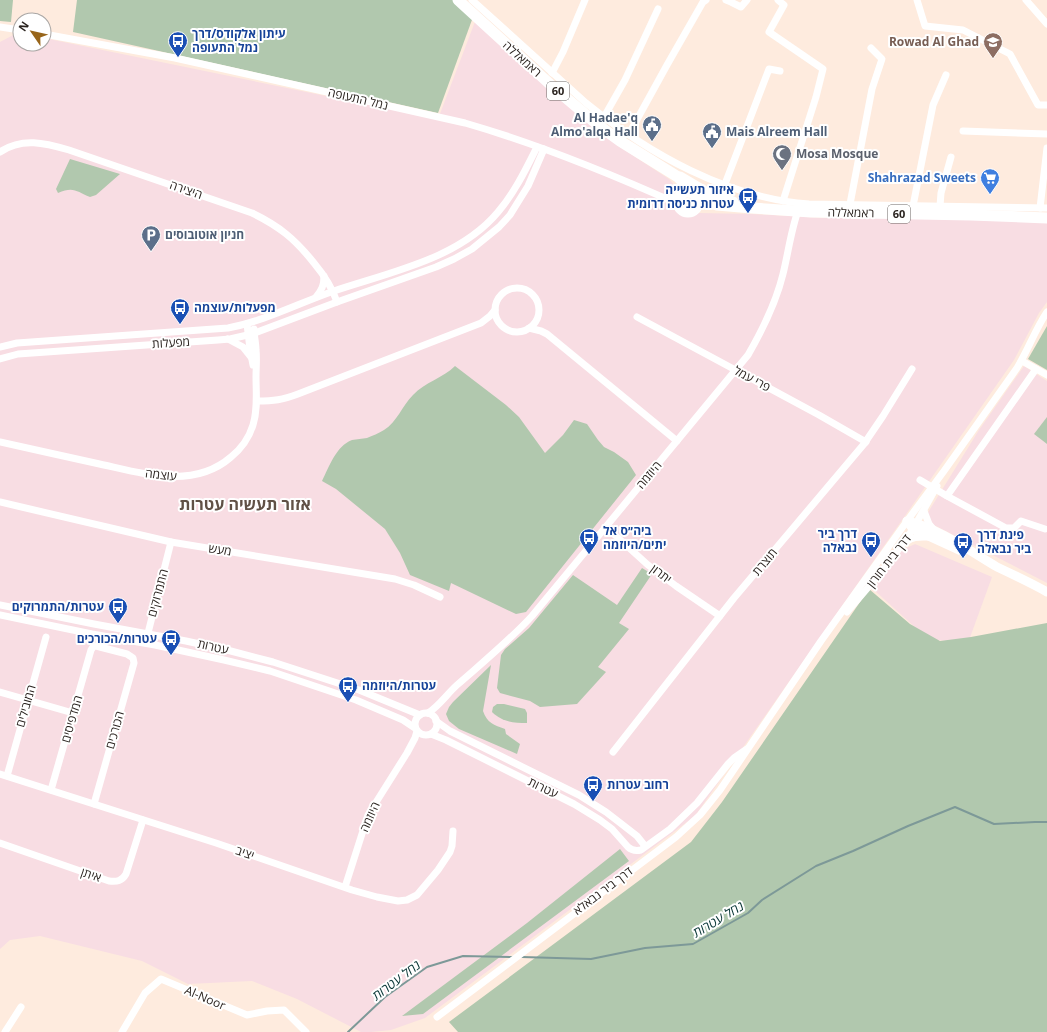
<svg xmlns="http://www.w3.org/2000/svg" width="1047" height="1032" viewBox="0 0 1047 1032" font-family="'Open Sans',Heebo,sans-serif">
	<style>
		.industrial { fill: #f8dde3 }
		.green { fill: #b1c8ae }
		.lines { fill: none; stroke-linecap: round; stroke-linejoin: round }
		.stream { stroke: #7d9998; stroke-width: 2 }
		.minor { stroke: #fff; stroke-width: 7 }
		.major { stroke: #fff; stroke-width: 9 }
		.highway { stroke: #fff; stroke-width: 11 }
		.labels { text-anchor: middle; stroke-width: 4; stroke-linejoin: round; paint-order: stroke }
		.shield { fill: #fff; stroke: #6a6562; stroke-width: 1 }
		.shield-label { font-size: 11px; font-weight: bold; fill: #2a231f }
		.transit-label { font-size: 12px; font-weight: bold; fill: #164399; stroke: #fff; text-anchor: start }
		.education-label { font-size: 12px; font-weight: bold; fill: #785e54; stroke: #fff; text-anchor: end }
		.street-label { font-size: 12px; fill: #2a231f; stroke: #fff }
		.service-label { font-size: 12px; font-weight: bold; fill: #4e5e75; stroke: #fff; text-anchor: start }
		.worship-label { font-size: 12px; font-weight: bold; fill: #5b616d; stroke: #fff; text-anchor: start }
		.shop-label { font-size: 12px; font-weight: bold; fill: #366cbe; stroke: #fff; text-anchor: end }
		.water-label { font-size: 13px; font-style: italic; fill: #043232; stroke: #fff }
		.district-label { font-size: 16px; font-weight: bold; fill: #605146; stroke: #fff }
	</style>
	<rect width="100%" height="100%" fill="#feebde"/>
	<g class="industrial">
		<polygon points="476,19 620,147 669,179 699,213 752,214 822,218 979,218 1047,221 1047,302 1039,313 1014,360 695,816 425,1018 391,1030 371,1032 361,1032 297,999 252,981 188,984 142,961 40,936 10,940 0,949 0,42 19,32 20,33 20,44 44,44 44,38 438,119"/>
		<polygon points="1024,366 1047,381 1047,583 934,525 928,518 927,514 979,430"/>
		<polygon points="915,544 992,577 968,643 928,639 873,589 902,550"/>
	</g>
	<g class="green">
		<polygon points="0,0 13,0 11,22 0,21"/>
		<polygon points="77,0 454,0 473,17 438,113 73,32"/>
		<path d="M70,159l50,15 -24,21 -6,2c-13,-5 -16,-11 -32,-4l-2,-4z"/>
		<polygon points="1047,326 1047,370 1028,359"/>
		<path d="M455,366l51,39 13,12 26,36 18,-18 11,-15 13,4 11,16 6,7 10,5 14,10 8,13 -110,137 -10,2 -65,-31 -2,8 -39,-16 -10,-22 -15,-24 -49,-40 -14,-8c7,-14 14,-35 30,-41 5,-1 10,-1 15,-2 5,-2 12,-5 17,-8 13,-8 18,-24 29,-35 12,-13 30,-17 42,-29z"/>
		<polygon points="1047,417 1047,444 1034,434"/>
		<polygon points="642,568 652,574 619,623 629,629 598,667 606,672 577,704 540,707 530,701 500,693 497,688 501,655 505,649 529,628 573,575 617,605"/>
		<polygon points="869,589 910,624 940,641 971,637 1047,623 1047,1032 458,1032 449,1022 691,842 722,802"/>
		<path d="M491,665l-8,46c4,12 11,14 22,18l1,5 14,10 -3,10 -58,-25 -10,-8 -3,-7 3,-7 4,-5z"/>
		<path d="M497,704h7l21,5 2,4v10c-13,0 -25,-1 -35,-11l1,-5z"/>
		<polygon points="620,849 629,861 423,1014 402,1016 527,923"/>
	</g>
	<g class="lines">
		<g class="stream">
			<polyline points="522,957 591,959 645,948 693,944 748,913 762,900 816,866 853,851 908,826 955,807 994,824 1035,822 1047,822"/>
			<polyline points="348,1032 385,997 427,967 463,956 513,957"/>
		</g>
		<g class="minor">
			<path d="M472,0l114,103c63,51 141,95 223,101l238,4"/>
			<polyline points="726,0 731,2 741,7 747,0"/>
			<polyline points="778,0 784,5 769,32 823,69 816,97 783,201"/>
			<polyline points="917,0 925,26 963,30 1010,54 1038,105 1047,105"/>
			<polyline points="1026,0 1047,24"/>
			<polyline points="0,27 20,30"/>
			<path d="M44,34l131,24 290,65c73,21 144,50 213,81"/>
			<polyline points="552,73 563,52 585,0"/>
			<polyline points="604,117 625,80 658,9"/>
			<polyline points="963,131 1047,134"/>
			<polyline points="629,134 667,65 703,2 706,0"/>
			<path d="M0,152c22,-15 45,-9 69,-2l183,63c27,13 43,26 62,50 10,12 18,24 23,39"/>
			<polyline points="725,184 769,69 780,71"/>
			<polyline points="666,197 670,198 679,196"/>
			<polyline points="850,204 872,89 882,59 871,48"/>
			<polyline points="913,206 933,105 946,75"/>
			<polyline points="940,206 941,193 951,157"/>
			<polyline points="1040,208 1047,148"/>
			<circle cx="517" cy="310" r="22"/>
			<path d="M316,297c6,-7 8,-12 8,-21"/>
			<polyline points="637,317 819,415 866,442"/>
			<polyline points="247,324 250,349 253,365"/>
			<polyline points="529,328 541,331 547,334 677,441"/>
			<polyline points="228,339 243,347 251,357"/>
			<path d="M0,347l17,-4 211,-15c37,-7 71,-25 106,-37 56,-19 125,-32 164,-79 17,-20 28,-43 39,-65"/>
			<polyline points="0,359 18,354 218,340 230,339 252,334 337,302 436,267 454,259 472,249 499,227 510,215 528,186 544,149"/>
			<polyline points="1022,361 1047,375"/>
			<path d="M257,401c17,0 25,-1 41,-7l183,-71 9,-7 5,-6"/>
			<path d="M0,442c32,7 63,14 95,21 44,9 97,28 136,-6 10,-8 18,-19 22,-32 5,-16 3,-32 3,-48 0,-9 1,-18 0,-27 0,-7 -2,-14 -2,-21"/>
			<polyline points="920,480 947,496 1006,528 1014,528 1021,521 1045,529"/>
			<polyline points="947,496 1036,369"/>
			<polyline points="0,502 171,542 395,579 414,585 440,597"/>
			<polyline points="924,511 929,524 934,530"/>
			<polyline points="606,527 648,565 676,586 720,616"/>
			<path d="M906,542c7,-6 14,-5 22,-5"/>
			<polyline points="0,605 94,624 186,641 227,650 273,662 359,690 420,715"/>
			<polyline points="847,612 888,564 913,529 937,486"/>
			<polyline points="0,615 92,634 155,645 224,660 270,671 356,700 403,720 415,728"/>
			<polyline points="147,637 171,542"/>
			<polyline points="0,692 73,713"/>
			<circle cx="426" cy="724" r="11"/>
			<path d="M428,713c11,-7 19,-19 29,-28 25,-22 52,-44 75,-69l216,-261c15,-26 28,-52 35,-81 5,-20 8,-44 15,-63"/>
			<polyline points="436,721 450,731 579,795 606,812 619,822 637,836 645,846"/>
			<path d="M431,734l15,6 128,64 26,16 12,9 16,18c4,4 8,4 13,3l29,-21 27,-26 31,-39 6,-6 13,-9"/>
			<polyline points="613,752 734,598 864,444 883,416 912,369"/>
			<polyline points="0,774 216,843 352,890 377,897 398,901 407,900 417,895 438,870 450,852 452,846 453,831"/>
			<polyline points="7,776 46,637"/>
			<polyline points="51,790 91,650 93,647 96,646 127,654 133,658 134,663 94,804"/>
			<path d="M0,843l109,38c8,1 13,0 17,-7l17,-54"/>
			<polyline points="345,887 368,815 407,753 415,738 417,731"/>
			<path d="M437,1017l239,-180 24,-22 20,-25 101,-149 86,-120 37,-50 73,-103c11,-18 18,-38 30,-56"/>
			<polyline points="5,1032 21,1007"/>
			<polyline points="122,1032 145,993 161,979 247,1015 267,1011 284,1010 306,1032"/>
		</g>
		<g class="major">
			<path d="M907,521c31,7 63,30 90,46 17,8 34,16 50,25"/>
			<polyline points="907,521 913,529 961,551"/>
		</g>
		<g class="highway">
			<polyline points="458,0 552,86 598,125 620,141 678,177 683,182 689,192"/>
			<polyline points="680,177 707,193 733,202"/>
			<circle cx="688" cy="202" r="10"/>
			<polyline points="697,198 717,205 752,208 811,212 971,215 1047,218"/>
		</g>
	</g>
	<defs>
		<g id="bus-pin" transform="scale(1)"><path d="M0 17L-7.5 6A9.5 9.5 0 1 1 7.5 6Z" fill="#1a4fb4" stroke="#fff"/><path d="M-5-6H5V4H4V6H2V4H-2V6H-4V4H-5ZM-3.5-4V0h7V-4ZM-3.5 1.2v1.5H-2V1.2ZM2 1.2v1.5H3.5V1.2Z" fill="#fff"/></g>
		<g id="school-pin" transform="scale(1)"><path d="M0 17L-7.5 6A9.5 9.5 0 1 1 7.5 6Z" fill="#8d6e63" stroke="#fff"/><path d="M0-5L7-2L0 1L-7-2ZM-4 1L0 2.5L4 1V4Q0 6-4 4Z" fill="#fff"/></g>
		<g id="civic-pin" transform="scale(1)"><path d="M0 17L-7.5 6A9.5 9.5 0 1 1 7.5 6Z" fill="#5c6f8a" stroke="#fff"/><path d="M-.6-6.5H3V-4.5H.6V-3L4-1V1h2V6H-6V1h2V-1L-.6-3ZM-1.2 2.5V6h2.4V2.5Z" fill="#fff"/></g>
		<g id="mosque-pin" transform="scale(1)"><path d="M0 17L-7.5 6A9.5 9.5 0 1 1 7.5 6Z" fill="#6b7280" stroke="#fff"/><path d="M3.5-4.9A6 6 0 1 0 3.5 4.9A5 5 0 1 1 3.5-4.9Z" fill="#fff"/></g>
		<g id="supermarket-pin" transform="scale(1)"><path d="M0 17L-7.5 6A9.5 9.5 0 1 1 7.5 6Z" fill="#3f7fe0" stroke="#fff"/><path d="M-6-5.5h2.5l.6 2H6L4.5 2H-2.5L-4.4-4H-6ZM-1.5 3.2a1.3 1.3 0 1 0 .1 0ZM3 3.2a1.3 1.3 0 1 0 .1 0Z" fill="#fff"/></g>
		<g id="parking-pin" transform="scale(1)"><path d="M0 17L-7.5 6A9.5 9.5 0 1 1 7.5 6Z" fill="#5c6f8a" stroke="#fff"/><path d="M-3.5-5.5H1a3.5 3.5 0 0 1 0 7H-1V5.5H-3.5ZM-1-3.4V-.6H.8a1.4 1.4 0 0 0 0-2.8Z" fill="#fff"/></g>
	</defs>
	<g fill-rule="evenodd">
		<use href="#bus-pin" x="178" y="41"/>
		<use href="#school-pin" x="993" y="42"/>
		<use href="#civic-pin" x="652" y="125"/>
		<use href="#civic-pin" x="712" y="132"/>
		<use href="#mosque-pin" x="782" y="154"/>
		<use href="#supermarket-pin" x="990" y="178"/>
		<use href="#bus-pin" x="748" y="197"/>
		<use href="#parking-pin" x="151" y="235"/>
		<use href="#bus-pin" x="180" y="308"/>
		<use href="#bus-pin" x="589" y="538"/>
		<use href="#bus-pin" x="871" y="541"/>
		<use href="#bus-pin" x="963" y="542"/>
		<use href="#bus-pin" x="118" y="607"/>
		<use href="#bus-pin" x="171" y="639"/>
		<use href="#bus-pin" x="348" y="686"/>
		<use href="#bus-pin" x="593" y="785"/>
	</g>
	<g class="labels">
		<g class="shield">
			<rect x="547" y="82" width="22" height="18" rx="3"/>
			<rect x="888" y="205" width="22" height="18" rx="3"/>
		</g>
		<g class="shield-label">
			<text x="558" y="95">60</text>
			<text x="899" y="218">60</text>
		</g>
		<g class="transit-label">
			<text x="192" y="38">עיתון אלקודס/דרך<tspan x="192" dy="14">נמל התעופה</tspan></text>
			<text x="734" y="194" text-anchor="end">איזור תעשייה<tspan x="734" dy="14">עטרות כניסה דרומית</tspan></text>
			<text x="194" y="312">מפעלות/עוצמה</text>
			<text x="603" y="535">ביה״ס אל<tspan x="603" dy="14">יתים/היוזמה</tspan></text>
			<text x="857" y="538" text-anchor="end">דרך ביר<tspan x="857" dy="14">נבאלה</tspan></text>
			<text x="977" y="539">פינת דרך<tspan x="977" dy="14">ביר נבאלה</tspan></text>
			<text x="104" y="611" text-anchor="end">עטרות/התמרוקים</text>
			<text x="157" y="643" text-anchor="end">עטרות/הכורכים</text>
			<text x="362" y="690">עטרות/היוזמה</text>
			<text x="607" y="789">רחוב עטרות</text>
		</g>
		<g class="education-label">
			<text x="979" y="46">Rowad Al Ghad</text>
		</g>
		<g class="street-label">
			<text transform="translate(522 59) rotate(42)" y="4">ראמאללה</text>
			<text transform="translate(358 99) rotate(13)" y="4">נמל התעופה</text>
			<text transform="translate(186 190) rotate(19)" y="4">היצירה</text>
			<text transform="translate(851 213) rotate(1)" y="4">ראמאללה</text>
			<text transform="translate(171 343) rotate(-4)" y="4">מפעלות</text>
			<text transform="translate(752 379) rotate(28)" y="4">פרי עמל</text>
			<text transform="translate(161 475) rotate(6)" y="4">עוצמה</text>
			<text transform="translate(649 475) rotate(-50)" y="4">היוזמה</text>
			<text transform="translate(220 550) rotate(9)" y="4">מעש</text>
			<text transform="translate(889 561) rotate(-52)" y="4">דרך בית חורון</text>
			<text transform="translate(765 562) rotate(-50)" y="4">תוצרת</text>
			<text transform="translate(661 574) rotate(37)" y="4">יתרון</text>
			<text transform="translate(158 593) rotate(-75)" y="4">התמרוקים</text>
			<text transform="translate(213 647) rotate(13)" y="4">עטרות</text>
			<text transform="translate(26 706) rotate(-74)" y="4">המובילים</text>
			<text transform="translate(72 719) rotate(-74)" y="4">המדפיסים</text>
			<text transform="translate(115 730) rotate(-74)" y="4">הכורכים</text>
			<text transform="translate(543 788) rotate(26)" y="4">עטרות</text>
			<text transform="translate(370 817) rotate(-66)" y="4">היוזמה</text>
			<text transform="translate(245 853) rotate(19)" y="4">יציב</text>
			<text transform="translate(91 875) rotate(19)" y="4">איתן</text>
			<text transform="translate(603 891) rotate(-37)" y="4">דרך ביר נבאלא</text>
			<text transform="translate(205 998) rotate(23)" y="4">Al-Noor</text>
		</g>
		<g class="service-label">
			<text x="638" y="122" text-anchor="end">Al Hadae'q<tspan x="638" dy="14">Almo'alqa Hall</tspan></text>
			<text x="726" y="136">Mais Alreem Hall</text>
			<text x="165" y="239">חניון אוטובוסים</text>
		</g>
		<g class="worship-label">
			<text x="796" y="158">Mosa Mosque</text>
		</g>
		<g class="shop-label">
			<text x="976" y="182">Shahrazad Sweets</text>
		</g>
		<g class="water-label">
			<text transform="translate(718 919) rotate(-31)" y="5">נחל עטרות</text>
			<text transform="translate(396 980) rotate(-37)" y="5">נחל עטרות</text>
		</g>
		<g class="district-label">
			<text x="245" y="510">אזור תעשיה עטרות</text>
		</g>
	</g>
	<g transform="translate(32 32) rotate(304)"><circle r="19" fill="#ffffff" stroke="#aaa7a5"/>
	<path d="M0-3L7 15L0 10L-7 15Z" fill="#98651a"/>
	<text y="-6" font-size="11" font-weight="bold" text-anchor="middle" fill="#2a231f">N</text>
	</g>
</svg>
